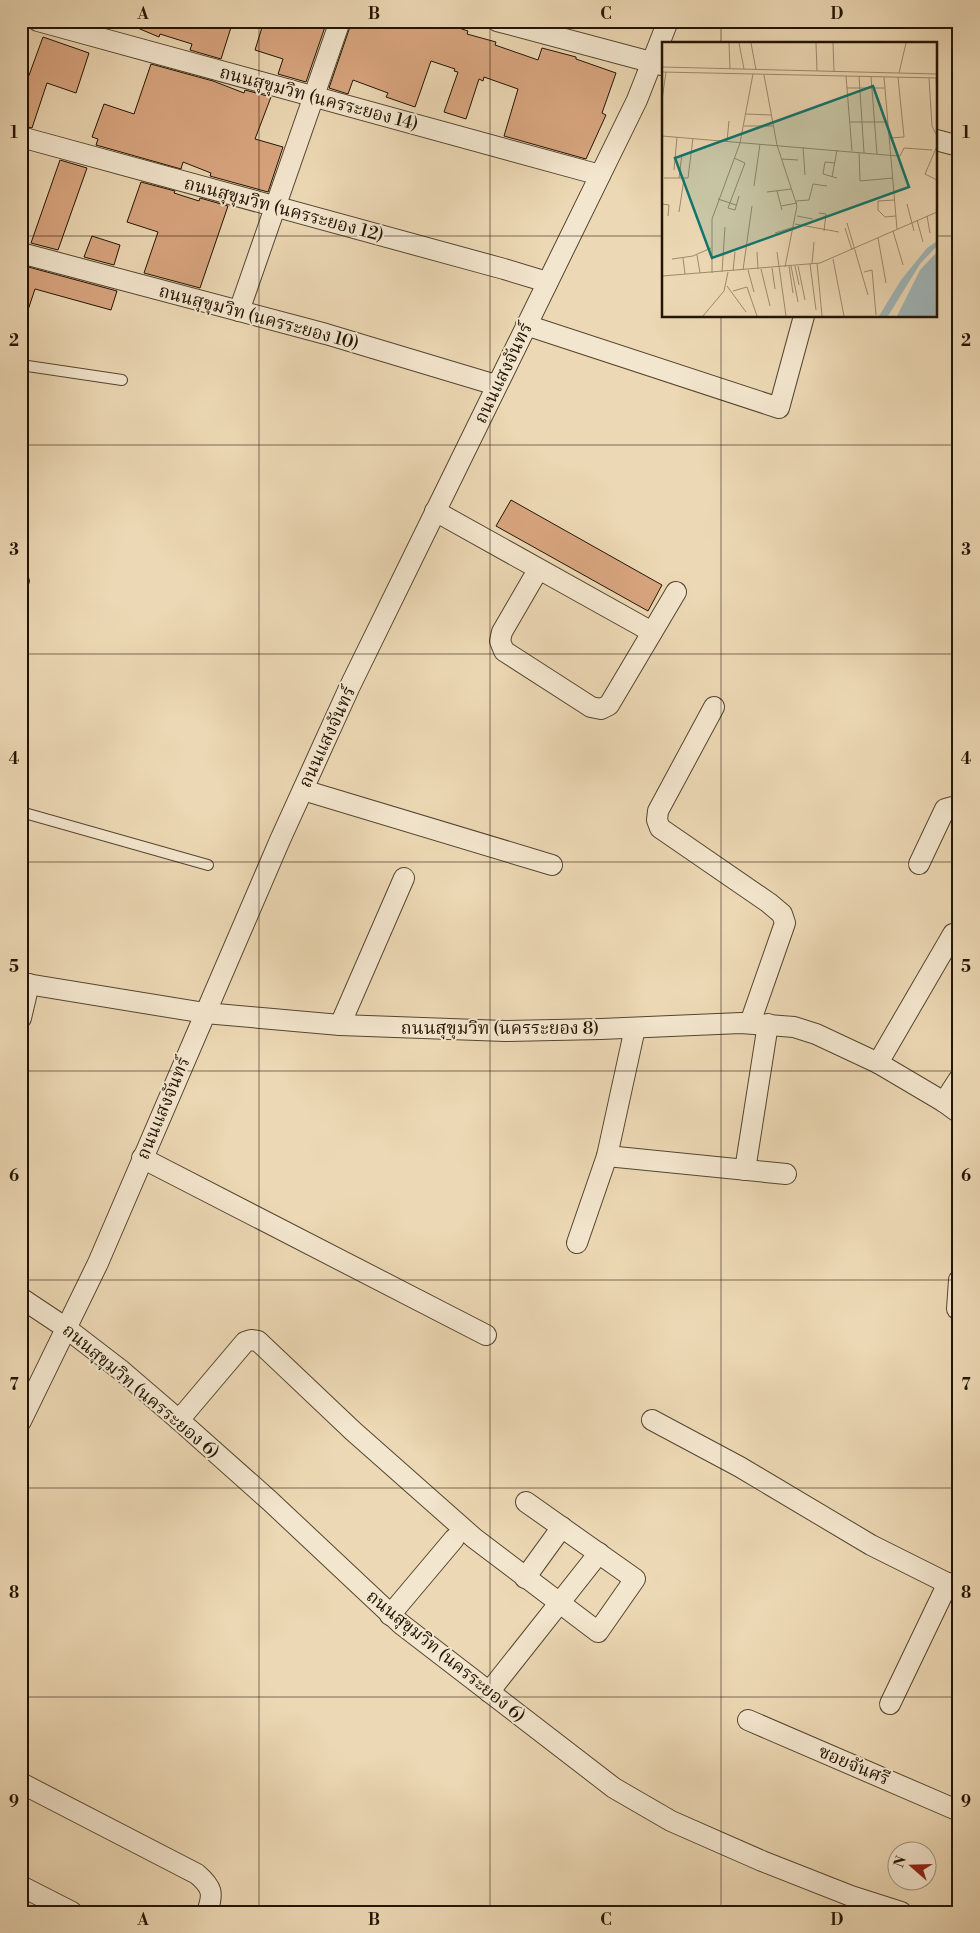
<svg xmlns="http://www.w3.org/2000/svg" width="980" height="1933" viewBox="0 0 980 1933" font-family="'Libre Bodoni','Noto Serif Thai',serif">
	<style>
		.building { fill: #d8a57f; stroke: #231403 }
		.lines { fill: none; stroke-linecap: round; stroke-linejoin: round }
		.service-casing { stroke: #55452f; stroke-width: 12 }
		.minor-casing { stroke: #55452f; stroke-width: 22 }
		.service { stroke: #f3e6ce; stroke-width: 10 }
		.minor { stroke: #f3e6ce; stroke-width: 20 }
		.grid { fill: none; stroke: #231403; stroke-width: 1; stroke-opacity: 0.55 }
		.labels { text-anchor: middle; stroke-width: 4; stroke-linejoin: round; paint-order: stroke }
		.street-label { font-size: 18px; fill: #231403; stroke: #f3e6ce }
		.inset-road { fill: none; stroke: #9c8a6d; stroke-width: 1 }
		.view { fill: #0f766e; fill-opacity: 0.15; stroke: #0f766e; stroke-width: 2.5 }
		.inset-edge { fill: none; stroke: #231403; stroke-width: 2.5 }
		.neatline { fill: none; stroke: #231403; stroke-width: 2 }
		.grid-label { font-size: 16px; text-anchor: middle; font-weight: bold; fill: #231403 }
	</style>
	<rect width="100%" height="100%" fill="#ecd8b4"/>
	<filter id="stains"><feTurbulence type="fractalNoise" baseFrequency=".004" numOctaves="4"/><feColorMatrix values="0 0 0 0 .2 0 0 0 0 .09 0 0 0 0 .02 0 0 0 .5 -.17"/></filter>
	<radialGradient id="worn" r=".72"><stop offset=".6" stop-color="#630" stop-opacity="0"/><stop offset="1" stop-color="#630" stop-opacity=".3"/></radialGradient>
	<g class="building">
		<polygon points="121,21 233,21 221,59 190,50 192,44 160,34 159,37"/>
		<polygon points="264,21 327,21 306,82 278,74 283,59 255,50"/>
		<polygon points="352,21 438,21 468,31 467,34 496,42 495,45 538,60 542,48 576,57 576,59 616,73 602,113 606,115 586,159 504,136 518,89 484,77 483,81 479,79 466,119 444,112 458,72 454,71 455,69 431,61 415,107 386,97 388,93 353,80 348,94 329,88"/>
		<polygon points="43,37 89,53 76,93 47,83 32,128 21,125 21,76 28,78"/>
		<polygon points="151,64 213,81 244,93 245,90 271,97 255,139 283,147 268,192 210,176 211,173 183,162 181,169 96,145 98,139 92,137 104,104 134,114"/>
		<polygon points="60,160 87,168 58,250 31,243"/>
		<polygon points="141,182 175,191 174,193 199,201 200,198 228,206 200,288 144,273 158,232 127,222"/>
		<polygon points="92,236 120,245 114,265 84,257"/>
		<polygon points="21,265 117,291 111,310 35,289 24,322 21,322"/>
		<polygon points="511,500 662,585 648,611 496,526"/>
	</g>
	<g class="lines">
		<g class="service-casing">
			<g id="service">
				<polyline points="21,365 122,380"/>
				<polyline points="21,580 24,581"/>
				<polyline points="21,812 208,865"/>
			</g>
		</g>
		<g class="minor-casing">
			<g id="minor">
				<polyline points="38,21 600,175"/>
				<polyline points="497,21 662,65"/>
				<polyline points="21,137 504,269 547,282"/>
				<polyline points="936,140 959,146"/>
				<polyline points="21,253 326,334 496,385"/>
				<polyline points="239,311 340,21"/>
				<polyline points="526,325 779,408 804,316"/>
				<polyline points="435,511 652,632"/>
				<polyline points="538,570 502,632 500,641 504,651 591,707 601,709 609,705 676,592"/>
				<polyline points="714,707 658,811 657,820 660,828 769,903 782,914 785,923 750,1023"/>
				<polyline points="303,790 552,865"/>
				<polyline points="919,864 945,809 952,807 959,810"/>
				<polyline points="21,983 205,1013 340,1025 505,1031 601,1029 741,1023 794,1027 816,1034 878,1063 944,1102 959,1113"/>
				<polyline points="21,1018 29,984"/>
				<polyline points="340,1025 404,878"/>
				<polyline points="878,1063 953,934"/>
				<polyline points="944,1102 959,1079"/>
				<polyline points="607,1156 786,1174"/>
				<polyline points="142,1158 486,1335"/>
				<polyline points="745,1170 768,1024"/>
				<polyline points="577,1243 607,1156 635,1028"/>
				<polyline points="21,1298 66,1328 122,1371 179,1420 270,1501 401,1624 614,1788 671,1821 762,1861 851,1896 901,1912"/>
				<polyline points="957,1309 959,1280"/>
				<polyline points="179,1420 245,1342 251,1340 258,1341 353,1431 474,1538 598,1632 635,1579 526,1502"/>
				<polyline points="652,1420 740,1467 871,1545 959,1589"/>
				<polyline points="21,1421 98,1263 280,840 350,686 637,100 668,21"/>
				<polyline points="525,1578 562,1527"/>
				<polyline points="390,1615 454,1539"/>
				<polyline points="489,1692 599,1553"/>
				<polyline points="890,1704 948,1583"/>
				<polyline points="748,1720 959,1811"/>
				<path d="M21,1783l176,91c15,13 17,19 10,38"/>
				<polyline points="21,1886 72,1912"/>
			</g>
		</g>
		<use href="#service" class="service"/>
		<use href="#minor" class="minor"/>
	</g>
	<path class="grid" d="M259,21v1891M490,21v1891M721,21v23M21,236h643M936,236h23M721,316v1596M21,445h938M21,654h938M21,862h938M21,1071h938M21,1280h938M21,1488h938M21,1697h938"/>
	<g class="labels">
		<g class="street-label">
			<text transform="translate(319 98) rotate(15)" y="6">ถนนสุขุมวิท (นครระยอง 14)</text>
			<text transform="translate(284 209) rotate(15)" y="6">ถนนสุขุมวิท (นครระยอง 12)</text>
			<text transform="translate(259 317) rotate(15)" y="6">ถนนสุขุมวิท (นครระยอง 10)</text>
			<text transform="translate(503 373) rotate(-64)" y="6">ถนนแสงจันทร์</text>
			<text transform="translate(327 737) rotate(-65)" y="6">ถนนแสงจันทร์</text>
			<text x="500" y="1034">ถนนสุขุมวิท (นครระยอง 8)</text>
			<text transform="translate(163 1108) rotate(-67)" y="6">ถนนแสงจันทร์</text>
			<text transform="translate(141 1391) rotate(40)" y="6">ถนนสุขุมวิท (นครระยอง 6)</text>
			<text transform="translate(446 1656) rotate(39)" y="6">ถนนสุขุมวิท (นครระยอง 6)</text>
			<text transform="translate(854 1765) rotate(23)" y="6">ซอยจันศรี</text>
		</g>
	</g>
	<g transform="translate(662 42)">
		<rect width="275" height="275" fill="#ecd8b4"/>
		<path d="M275,199v5l-17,18 -32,52h-9l22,-36 26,-32zM275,210v64h-40l23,-46z" fill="#9fb6b9"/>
		<path class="inset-road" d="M67,1l1,26M77,1l5,26M89,1l5,27M154,1l1,28M171,1l1,29M0,25l275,7M0,30l275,6M237,31l7,-30M102,33l13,70 20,61 -12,61M184,34l6,75M197,34l5,77M209,35l6,77M222,35l13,152M267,36l3,48 5,10M274,36l1,21M185,46h38M0,58l4,-28M84,72l25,1M188,80h38M82,84h29M0,94l224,19 14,1 4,-8 28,2M227,96l15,-1 -6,-60M65,99l2,-20M141,105l2,28M197,110l1,29 33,-3M72,116l11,5 -17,45 7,2 4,-14M119,117l17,1M173,121l-10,-1 -2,12 14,4M12,128l3,-33M170,135l5,-27M2,136h24l5,-40M17,136l3,-24M275,138l-12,-6 12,-28M92,144l6,-42M115,149l5,19M105,150l24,-3M56,157l18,6M232,158l-16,1v9l7,7 11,-1M134,159l13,-1 4,-16 14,2M0,162l7,1 -1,11M245,162l7,27M119,164l16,-3M17,170l5,-33M157,171l7,1 -2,17M135,174l16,3M265,174l3,17M255,178l6,22M185,181l21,72M133,182l44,8M183,186l7,22M231,189l10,34M113,191l19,-6M216,196l8,45M95,210l1,17M115,210l9,64M35,213l3,18M21,216l2,16M10,217l21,-3 18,-8M171,217l11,57M155,221l5,53M148,222l6,46M150,222l2,-22M127,224l4,27M129,224l7,36M133,224l4,19M136,224l7,34M110,226l3,21M99,227l9,37M81,228l9,-64M86,228l6,22M71,229l2,-19M60,230l3,-45M202,230l8,-2 4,45M50,231v-54l28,-76 13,-69M0,234l158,-13 117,-51M65,244l19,26M71,249l14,-4 10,29M41,274l21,-25 4,-19"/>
		<path class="view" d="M211,44l36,101 -197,71 -37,-100z"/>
		<rect width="275" height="275" class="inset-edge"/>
	</g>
	<rect width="980" height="1933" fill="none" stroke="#ecd8b4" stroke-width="55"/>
	<g transform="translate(912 1866) rotate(290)"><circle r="24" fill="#f3e6ce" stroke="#a0927d"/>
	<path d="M0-4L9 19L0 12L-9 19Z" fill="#8f2418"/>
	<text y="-8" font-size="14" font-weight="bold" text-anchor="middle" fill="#231403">N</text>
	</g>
	<rect x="28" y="28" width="924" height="1878" class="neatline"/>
	<g class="grid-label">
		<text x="143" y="19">A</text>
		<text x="374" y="19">B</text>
		<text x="606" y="19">C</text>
		<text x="837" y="19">D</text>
		<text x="14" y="138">1</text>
		<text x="966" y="138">1</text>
		<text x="14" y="346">2</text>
		<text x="966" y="346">2</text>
		<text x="14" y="555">3</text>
		<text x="966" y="555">3</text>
		<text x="14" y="764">4</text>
		<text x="966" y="764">4</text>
		<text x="14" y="972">5</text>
		<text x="966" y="972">5</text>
		<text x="14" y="1181">6</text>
		<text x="966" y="1181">6</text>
		<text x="14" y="1390">7</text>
		<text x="966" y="1390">7</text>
		<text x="14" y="1598">8</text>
		<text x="966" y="1598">8</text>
		<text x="14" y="1807">9</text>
		<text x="966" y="1807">9</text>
		<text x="143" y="1925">A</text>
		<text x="374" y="1925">B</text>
		<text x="606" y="1925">C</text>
		<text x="837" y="1925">D</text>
	</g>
	<rect width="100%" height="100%" filter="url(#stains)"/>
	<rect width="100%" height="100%" fill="url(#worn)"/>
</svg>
